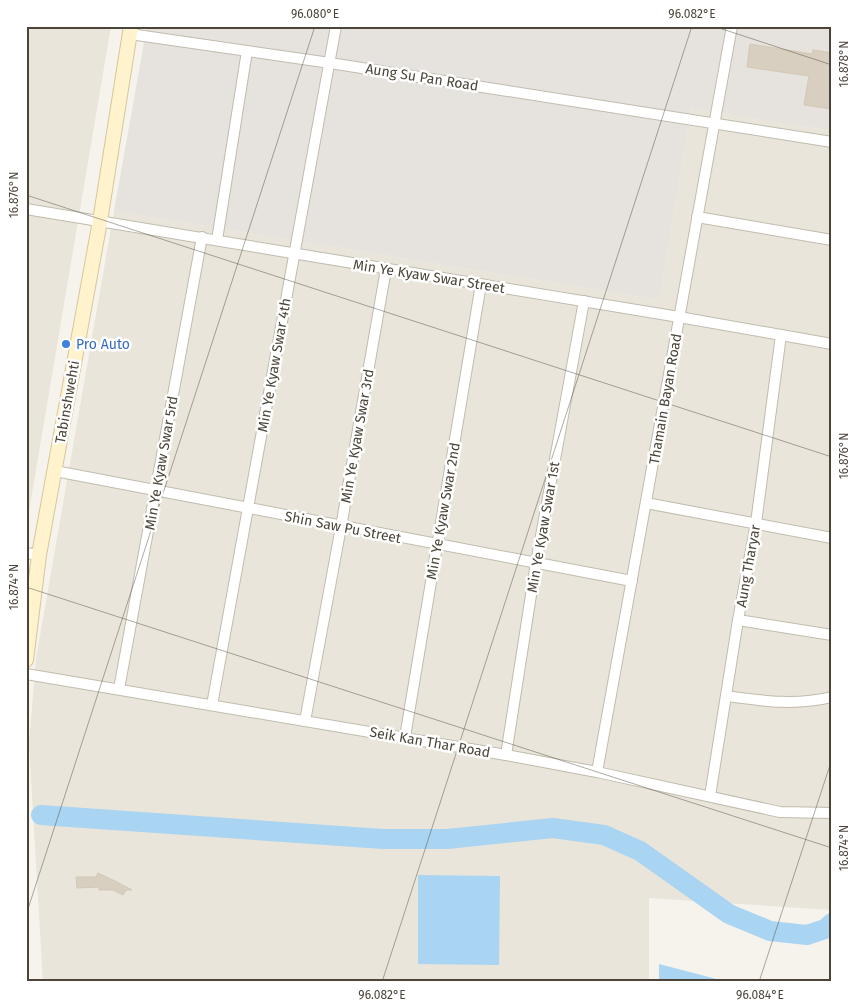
<svg xmlns="http://www.w3.org/2000/svg" width="858" height="1008" viewBox="0 0 858 1008" font-family="'Fira Sans',sans-serif">
	<style>
		.residential { fill: #eae5da }
		.industrial { fill: #e6e2dd }
		.water { fill: #a9d4f2 }
		.lines { fill: none; stroke-linecap: round; stroke-linejoin: round }
		.river { stroke: #a9d4f2; stroke-width: 20 }
		.building { fill: #d8cfc1; stroke: #d3c7b4 }
		.minor-casing { stroke: #c2bbae; stroke-width: 12 }
		.secondary-casing { stroke: #d6c79b; stroke-width: 16 }
		.minor { stroke: #fff; stroke-width: 10 }
		.secondary { stroke: #fff3cd; stroke-width: 14 }
		.ticks { fill: none; stroke: #4b4439; stroke-width: 1; stroke-opacity: 0.45 }
		.shop-dot { fill: #3f7fe0; stroke: #fff; stroke-width: 2 }
		.labels { text-anchor: middle; stroke-width: 5; stroke-linejoin: round; paint-order: stroke }
		.street-label { font-size: 14px; fill: #4b4439; stroke: #fff }
		.shop-label { font-size: 14px; fill: #366cbe; stroke: #fff; text-anchor: start }
		.neatline { fill: none; stroke: #4b4439; stroke-width: 2 }
		.ticks-label { font-size: 12px; text-anchor: middle; fill: #4b4439 }
	</style>
	<rect width="100%" height="100%" fill="#f6f3ec"/>
	<g class="residential">
		<polygon points="26,26 111,26 26,529"/>
		<polygon points="691,108 832,131 832,910 649,898 649,982 43,982 29,744 36,659 114,211 659,300"/>
	</g>
	<polygon class="industrial" points="147,26 832,26 832,131 691,108 659,300 114,211"/>
	<g class="water">
		<polygon points="418,875 500,876 499,965 418,964"/>
		<polygon points="659,964 728,982 659,982"/>
	</g>
	<g class="lines">
		<polyline class="river" points="41,815 383,839 447,839 553,828 604,835 640,851 729,914 770,931 807,935 825,929 832,923"/>
	</g>
	<g class="building">
		<polygon points="750,44 812,54 813,50 832,53 832,109 804,105 809,76 747,67"/>
		<polygon points="98,873 113,880 132,890 126,890 123,895 113,890 99,890 99,887 77,888 76,877 96,877"/>
	</g>
	<g class="lines">
		<g class="minor-casing">
			<g id="minor">
				<polyline points="130,34 330,63 832,142"/>
				<polyline points="26,209 679,317 832,344"/>
				<polyline points="697,217 832,240"/>
				<polyline points="217,240 247,51"/>
				<polyline points="55,471 632,581"/>
				<polyline points="646,503 832,538"/>
				<polyline points="26,553 39,555"/>
				<polyline points="738,620 832,635"/>
				<polyline points="26,674 506,755 597,772 780,812 832,813"/>
				<polyline points="119,689 202,237"/>
				<path d="M726,696c37,5 69,10 106,1"/>
				<polyline points="212,705 336,26"/>
				<polyline points="305,721 341,527 386,269"/>
				<polyline points="405,737 481,284"/>
				<polyline points="506,755 536,563 584,301"/>
				<polyline points="597,772 732,26"/>
				<polyline points="710,796 738,620 756,523 781,335"/>
			</g>
		</g>
		<g class="secondary-casing">
			<polyline id="secondary" points="26,660 39,555 100,221 131,26"/>
		</g>
		<use href="#minor" class="minor"/>
		<use href="#secondary" class="secondary"/>
	</g>
	<path class="ticks" d="M713,26l119,39M26,195l806,262M26,587l806,261M26,915l289,-889M26,979l10,3M382,982l310,-956M759,982l73,-223"/>
	<circle class="shop-dot" cx="66" cy="344" r="5"/>
	<g class="labels">
		<g class="street-label">
			<text transform="translate(422 77) rotate(9)" y="5">Aung Su Pan Road</text>
			<text transform="translate(429 276) rotate(9)" y="5">Min Ye Kyaw Swar Street</text>
			<text transform="translate(274 365) rotate(-80)" y="5">Min Ye Kyaw Swar 4th</text>
			<text transform="translate(665 399) rotate(-80)" y="5">Thamain Bayan Road</text>
			<text transform="translate(67 402) rotate(-80)" y="5">Tabinshwehti</text>
			<text transform="translate(357 436) rotate(-80)" y="5">Min Ye Kyaw Swar 3rd</text>
			<text transform="translate(161 463) rotate(-80)" y="5">Min Ye Kyaw Swar 5rd</text>
			<text transform="translate(443 511) rotate(-80)" y="5">Min Ye Kyaw Swar 2nd</text>
			<text transform="translate(343 527) rotate(11)" y="5">Shin Saw Pu Street</text>
			<text transform="translate(543 527) rotate(-80)" y="5">Min Ye Kyaw Swar 1st</text>
			<text transform="translate(748 566) rotate(-80)" y="5">Aung Tharyar</text>
			<text transform="translate(430 742) rotate(10)" y="5">Seik Kan Thar Road</text>
		</g>
		<g class="shop-label">
			<text x="76" y="349">Pro Auto</text>
		</g>
	</g>
	<rect width="858" height="1008" fill="none" stroke="#ffffff" stroke-width="55"/>
	<rect x="28" y="28" width="802" height="952" class="neatline"/>
	<g class="ticks-label">
		<text x="315" y="18">96.080°E</text>
		<text x="692" y="18">96.082°E</text>
		<text transform="translate(844 64) rotate(-90)" y="4">16.878°N</text>
		<text transform="translate(14 195) rotate(-90)" y="4">16.876°N</text>
		<text transform="translate(844 456) rotate(-90)" y="4">16.876°N</text>
		<text transform="translate(14 587) rotate(-90)" y="4">16.874°N</text>
		<text transform="translate(844 848) rotate(-90)" y="4">16.874°N</text>
		<text x="382" y="999">96.082°E</text>
		<text x="760" y="999">96.084°E</text>
	</g>
</svg>
